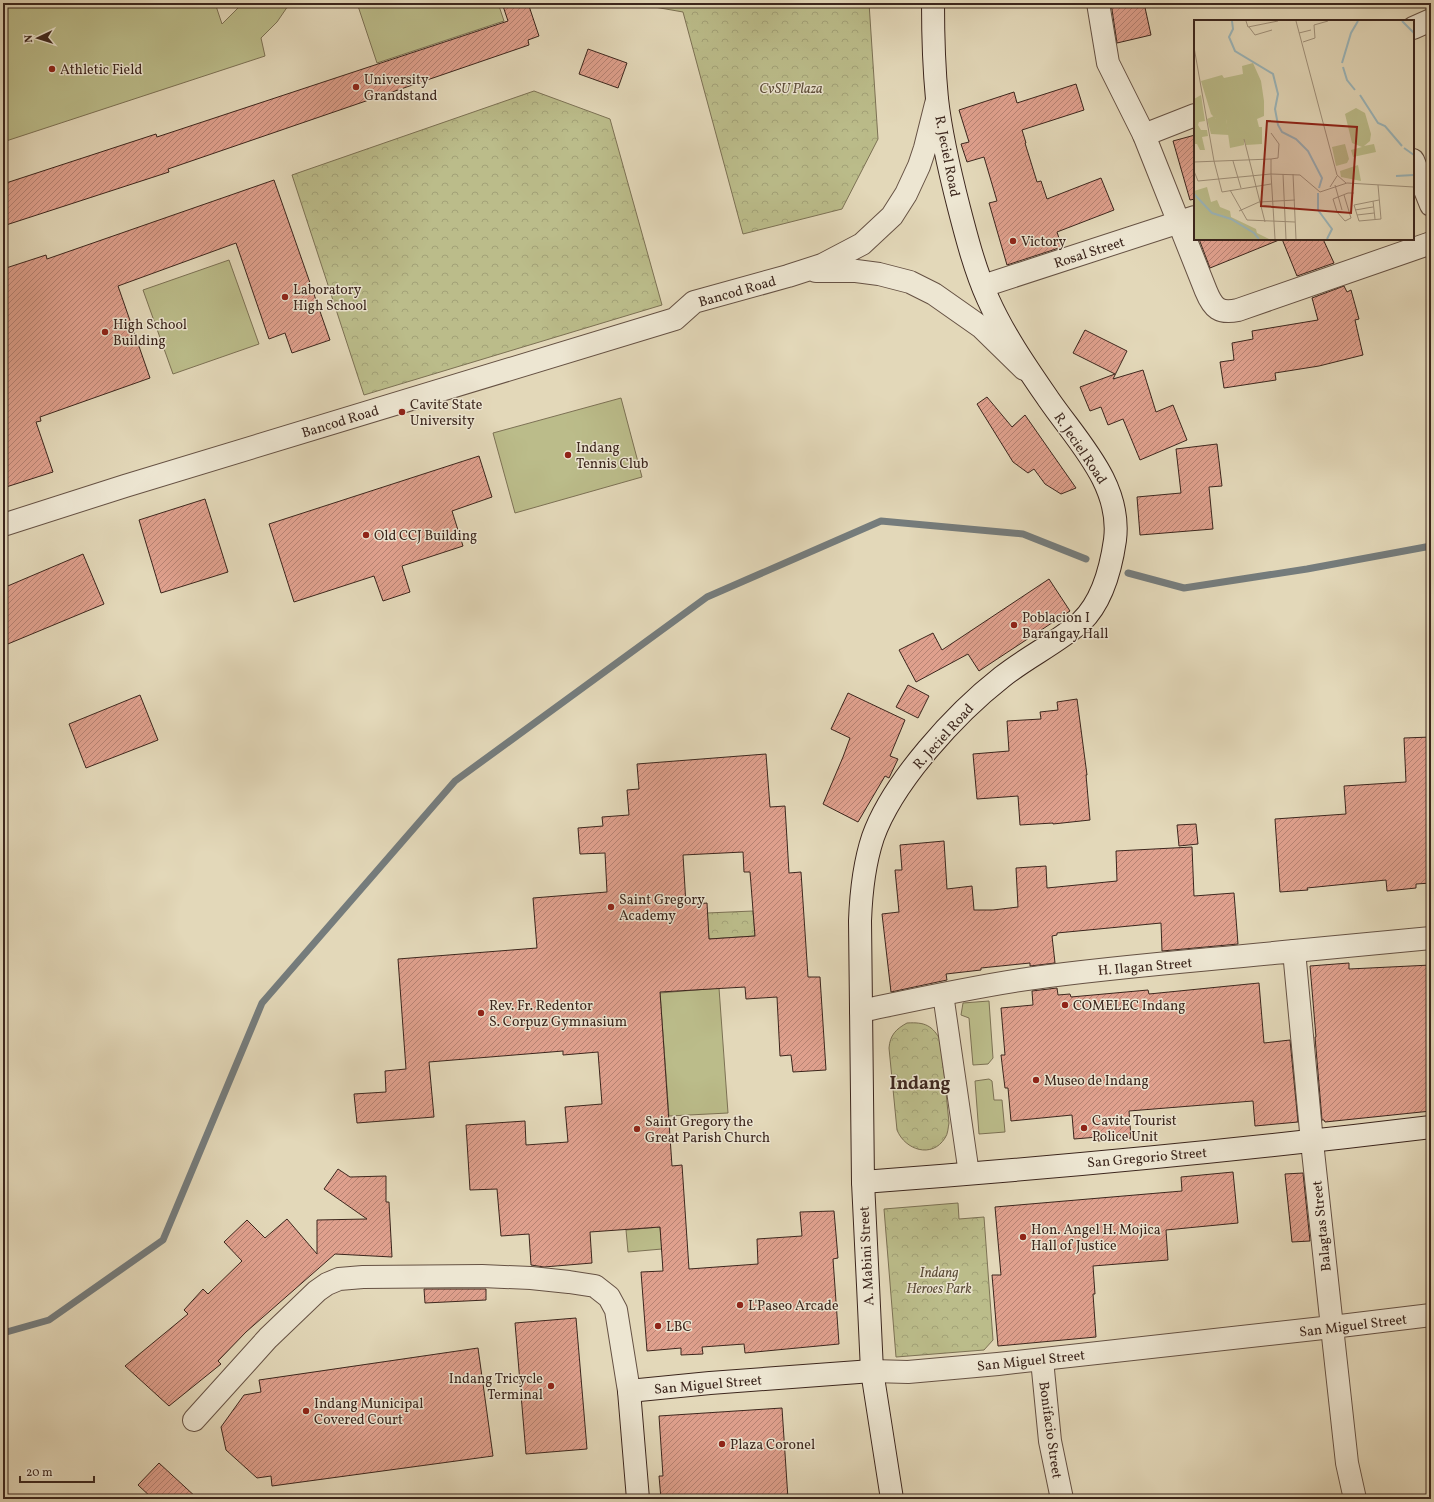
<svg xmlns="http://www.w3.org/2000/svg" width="1434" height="1502" viewBox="0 0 1434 1502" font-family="Vollkorn,serif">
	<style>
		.green { fill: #bbbc8a; stroke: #7c7154 }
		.park { fill: url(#park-crowns); stroke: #7c7154 }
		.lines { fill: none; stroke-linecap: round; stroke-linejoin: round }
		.stream { stroke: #757c7c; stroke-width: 7 }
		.building { fill: url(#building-hatch); stroke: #3c261d; fill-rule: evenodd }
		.pedestrian-casing { stroke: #665244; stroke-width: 22 }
		.minor-casing { stroke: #665244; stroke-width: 24 }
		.tertiary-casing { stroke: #665244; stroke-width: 24 }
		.secondary-casing { stroke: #3c261d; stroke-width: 24 }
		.pedestrian { stroke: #ede6d2; stroke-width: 20 }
		.minor { stroke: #ede6d2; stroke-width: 22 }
		.tertiary { stroke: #ede6d2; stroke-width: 22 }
		.secondary { stroke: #ede6d2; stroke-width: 22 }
		.poi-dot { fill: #8f2418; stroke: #ede6d2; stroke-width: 1.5 }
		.labels { text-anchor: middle; stroke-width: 3; stroke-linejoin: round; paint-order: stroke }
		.poi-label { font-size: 14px; fill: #3c261d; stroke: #ede6d2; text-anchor: start }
		.park-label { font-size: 14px; font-style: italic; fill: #5c4c38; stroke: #ede6d2 }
		.street-label { font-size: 14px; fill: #3c261d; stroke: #ede6d2 }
		.district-label { font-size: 18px; font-weight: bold; fill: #3c261d; stroke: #ede6d2 }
		.inset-river { fill: none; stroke: #9bb6bb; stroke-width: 2 }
		.inset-road { fill: none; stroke: #a0917b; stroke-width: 1 }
		.view { fill: #8f2418; fill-opacity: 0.15; stroke: #8f2418; stroke-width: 2 }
		.inset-edge { fill: none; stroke: #3c261d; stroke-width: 2 }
	</style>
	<defs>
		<pattern id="park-crowns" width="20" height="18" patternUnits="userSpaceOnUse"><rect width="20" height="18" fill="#bbbc8a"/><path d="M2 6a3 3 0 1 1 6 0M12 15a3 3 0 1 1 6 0" fill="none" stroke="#a2a177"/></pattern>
		<pattern id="building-hatch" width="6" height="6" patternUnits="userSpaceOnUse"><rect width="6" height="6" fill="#dfa08d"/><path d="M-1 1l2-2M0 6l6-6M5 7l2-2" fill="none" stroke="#b68273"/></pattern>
	</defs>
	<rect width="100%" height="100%" fill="#e3d8b9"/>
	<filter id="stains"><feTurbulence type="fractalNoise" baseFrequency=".005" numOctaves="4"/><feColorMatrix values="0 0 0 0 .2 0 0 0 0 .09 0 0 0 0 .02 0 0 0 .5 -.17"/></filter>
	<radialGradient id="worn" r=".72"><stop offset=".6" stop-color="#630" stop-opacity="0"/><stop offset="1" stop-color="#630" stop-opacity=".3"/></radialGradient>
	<g class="green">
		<polygon points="3,3 215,3 222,24 243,3 290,3 277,22 261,38 265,56 3,142"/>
		<polygon points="357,3 498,3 504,21 377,63"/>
		<polygon points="229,260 259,344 173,374 143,290"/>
		<polygon points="621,398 642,477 515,513 493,433"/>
		<polygon points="719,988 728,1113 669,1116 660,993"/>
		<polygon points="989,1001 993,1058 988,1064 973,1065 969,1018 961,1015 963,1003"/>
		<polygon points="989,1079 992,1081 994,1100 1002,1100 1005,1132 979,1134 975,1081"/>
		<polygon points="660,1227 662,1249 628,1252 626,1230"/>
	</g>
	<g class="park">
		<polygon points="643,3 869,3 878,139 842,209 743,234 683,12 643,5"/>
		<polygon points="534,91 610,119 662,305 364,395 292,175"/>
		<polygon points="753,911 755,936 709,939 707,913"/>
		<path d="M907,1023c18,-1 25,2 34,18l8,82c-1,5 -1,11 -4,15 -13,21 -40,12 -48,-8l-8,-82c1,-13 7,-19 18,-25z"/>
		<polygon points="958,1203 959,1219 984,1217 993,1340 984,1350 896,1357 884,1209"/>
	</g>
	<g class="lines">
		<g class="stream">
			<polyline points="1128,573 1184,588 1307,569 1431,546"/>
			<polyline points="3,1333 49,1320 163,1240 262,1003 455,781 707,597 881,521 1023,534 1086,559"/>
		</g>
	</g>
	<g class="building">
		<polygon points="502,3 528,3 539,36 528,40 529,45 168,169 169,172 3,226 3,184 156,134 157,137 508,21"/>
		<polygon points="1111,3 1144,3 1151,35 1117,43"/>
		<polygon points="588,49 627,63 618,88 579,74"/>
		<polygon points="1076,84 1084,110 1022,130 1026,143 1025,143 1037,182 1041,181 1047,199 1101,178 1114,210 1057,232 1062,247 1007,265 989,203 997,201 984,157 967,162 961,144 969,142 959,110 1014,92 1017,103"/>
		<polygon points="1195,135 1195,199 1190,200 1173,141"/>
		<polygon points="274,180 330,340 292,353 285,333 269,339 236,243 118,286 150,378 40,417 41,421 36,422 53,472 3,488 3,269 46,255 47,259"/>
		<polygon points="1199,239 1279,239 1279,240 1210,268"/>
		<polygon points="1282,239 1323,239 1334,263 1297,276"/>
		<polygon points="1344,286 1347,292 1351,290 1359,319 1355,320 1363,355 1319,366 1275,373 1276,380 1224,388 1220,362 1234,360 1232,343 1253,339 1252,331 1318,320 1312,298"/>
		<polygon points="1085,330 1127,351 1113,379 1143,370 1156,412 1173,405 1187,440 1140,460 1123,419 1108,425 1101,407 1090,411 1080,387 1115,374 1073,353"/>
		<polygon points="987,397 1012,427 1025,415 1076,488 1061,494 1045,484 1034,469 1028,473 1013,462 977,404"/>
		<polygon points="1217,444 1222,486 1209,487 1213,529 1140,535 1137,497 1181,493 1176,449"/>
		<polygon points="479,456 492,497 452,511 463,546 402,566 410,592 383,601 374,576 294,602 269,524"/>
		<polygon points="205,499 228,572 161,593 139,520"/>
		<polygon points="83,554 104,604 3,646 3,588"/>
		<polygon points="1049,579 1070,611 979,671 968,654 916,682 899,650 933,633 942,650"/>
		<polygon points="908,685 929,696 918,718 896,707"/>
		<polygon points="848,693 905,720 890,756 898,759 889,778 885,776 858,822 823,804 843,757 850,738 831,729"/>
		<polygon points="140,695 158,740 86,768 69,724"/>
		<polygon points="1077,699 1087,775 1086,775 1090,820 1053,824 1053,823 1020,825 1018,796 977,799 973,754 1009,751 1007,721 1041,719 1040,712 1058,710 1057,702"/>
		<polygon points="1431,737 1431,883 1416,884 1416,888 1387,891 1386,880 1307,888 1308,890 1280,892 1275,819 1346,814 1344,786 1406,782 1404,738"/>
		<path d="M766,754l4,53 15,-1 4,67 12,-1 7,105h12l6,93 -33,2 -2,-17 -11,1 -3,-59 -31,2 -1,-12 -85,5 12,174 10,-1 7,104 69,-5 -1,-25 45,-3 -2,-24 34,-1 4,47 -5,1 6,85 -94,9 -1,-9 -42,3 1,7 -22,1v-7l-34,3 -6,-79 22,-1 -3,-44 -70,5 2,31 -48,4 -13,-2 -2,-31 -28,2 -4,-47 -27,1 -4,-65 59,-4 1,24 42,-3 -3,-35 37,-3 -4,-52 -35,3v-4l-134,11 5,55 -77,6 -3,-29 32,-2 -1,-21 21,-2 -8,-110 139,-11 -4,-50 74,-6 -2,-39 -25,1 -2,-26 25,-2 -1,-9 27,-2 -2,-25 12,-1 -2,-25zM743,852l1,20h6l5,64 -46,3 -2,-36 -21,2 -3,-50z"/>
		<polygon points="1196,824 1198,844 1179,846 1177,825"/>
		<polygon points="944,841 947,889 972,886 974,910 993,910 1018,907 1016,868 1046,866 1047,888 1117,881 1116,851 1192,847 1194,896 1234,893 1238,944 1162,951 1161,923 1057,933 1057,935 1052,936 1055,963 1030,966 1030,963 981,968 981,970 946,974 947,980 891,992 882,914 899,912 895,870 902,870 900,845"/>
		<polygon points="1349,963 1349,969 1431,965 1431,1111 1325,1122 1324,1120 1322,1120 1315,1037 1316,1037 1310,966"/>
		<polygon points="1259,983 1264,1043 1290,1040 1298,1122 1255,1126 1253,1101 1129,1111 1131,1138 1098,1141 1098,1137 1074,1139 1072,1115 1011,1121 1008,1088 1005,1088 1003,1072 1001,1055 1005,1055 1001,1008 1033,1005 1032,991 1057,988 1058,995 1070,994 1071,997 1148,990 1149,994"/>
		<polygon points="338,1169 350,1177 386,1176 386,1202 389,1202 392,1257 335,1254 246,1332 218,1361 221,1364 169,1406 125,1366 188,1314 184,1310 203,1289 208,1294 242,1261 224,1242 247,1220 265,1238 287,1219 317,1254 317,1220 367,1219 324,1189"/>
		<polygon points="1233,1172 1238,1223 1166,1230 1168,1260 1093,1266 1095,1294 1093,1294 1096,1337 998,1346 992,1275 1001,1275 995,1207 1182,1191 1181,1177"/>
		<polygon points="1303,1173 1310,1241 1292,1242 1285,1174"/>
		<polygon points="424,1289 486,1289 486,1300 425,1303"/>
		<polygon points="576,1318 587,1449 526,1454 515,1323"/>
		<polygon points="478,1348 493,1456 272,1486 271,1476 257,1478 226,1450 221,1427 244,1395 261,1392 259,1380"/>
		<polygon points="782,1408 788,1499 661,1499 659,1476 663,1476 659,1416"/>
		<polygon points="159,1463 198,1499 153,1499 138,1485"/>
	</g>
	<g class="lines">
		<g class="pedestrian-casing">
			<polyline id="pedestrian" points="943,994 969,1174"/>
		</g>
		<g class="minor-casing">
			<g id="minor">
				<path d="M1098,3l10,60 36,72 62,156c7,17 13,23 32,19l193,-67"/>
				<polyline points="1413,28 1431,20"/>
				<polyline points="1144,135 1195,115"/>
				<polyline points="1413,160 1431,205"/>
				<polyline points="983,286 1195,217"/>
				<polyline points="1294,951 1431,938"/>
				<polyline points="1042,1360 1050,1441 1062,1499"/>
				<polyline points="194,1420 268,1338 317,1291 327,1284 339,1279 363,1277 482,1276 531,1278 569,1282 595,1286 609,1297 616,1310 629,1391"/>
				<polyline points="1355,1499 1347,1463 1332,1327 1431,1315"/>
			</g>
		</g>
		<g class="tertiary-casing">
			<g id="tertiary">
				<polyline points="816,271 856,271 879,274 910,282 934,294 981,327 1024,369"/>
				<polyline points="3,525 125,486 675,319 694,302 788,276 822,265 862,244 892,216 906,194 919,166 925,148 937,100"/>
				<path d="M861,1011c57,-12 115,-25 173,-33 86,-12 173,-18 260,-27l18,191 20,185 -334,37 -90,8 -36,-1"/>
			</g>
		</g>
		<g class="secondary-casing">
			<g id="secondary">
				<path d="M863,1182c190,-14 379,-32 568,-55"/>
				<polyline points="638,1499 629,1391 710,1383 872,1371"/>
				<path d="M892,1499l-20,-128 -4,-86 -5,-103 -3,-261c1,-28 4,-57 13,-84 20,-56 83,-124 129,-160 25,-20 55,-34 79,-55 21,-20 30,-54 34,-82 7,-55 -37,-98 -66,-140 -22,-32 -45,-65 -61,-101 -13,-29 -21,-60 -29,-91 -9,-35 -18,-73 -22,-109 -3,-31 -4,-65 -4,-96"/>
			</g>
		</g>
		<use href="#pedestrian" class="pedestrian"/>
		<use href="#minor" class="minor"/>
		<use href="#tertiary" class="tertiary"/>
		<use href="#secondary" class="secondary"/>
	</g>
	<g class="poi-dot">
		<circle cx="52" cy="69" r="4"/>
		<circle cx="356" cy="87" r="4"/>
		<circle cx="1013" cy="241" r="4"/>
		<circle cx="285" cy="297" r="4"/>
		<circle cx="105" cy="332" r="4"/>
		<circle cx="402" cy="412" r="4"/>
		<circle cx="568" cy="455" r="4"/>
		<circle cx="366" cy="535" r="4"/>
		<circle cx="1014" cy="625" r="4"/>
		<circle cx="611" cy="907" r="4"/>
		<circle cx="1065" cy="1005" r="4"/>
		<circle cx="481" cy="1013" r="4"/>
		<circle cx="1036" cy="1080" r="4"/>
		<circle cx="1084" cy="1128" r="4"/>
		<circle cx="637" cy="1129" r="4"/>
		<circle cx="1023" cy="1237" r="4"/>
		<circle cx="740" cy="1305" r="4"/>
		<circle cx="658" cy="1326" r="4"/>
		<circle cx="551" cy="1386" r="4"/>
		<circle cx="306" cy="1411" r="4"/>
		<circle cx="722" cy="1444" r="4"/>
	</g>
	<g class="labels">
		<g class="poi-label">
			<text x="60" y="74">Athletic Field</text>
			<text x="364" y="84">University<tspan x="364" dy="16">Grandstand</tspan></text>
			<text x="1021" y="246">Victory</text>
			<text x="293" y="294">Laboratory<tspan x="293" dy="16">High School</tspan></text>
			<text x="113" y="329">High School<tspan x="113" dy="16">Building</tspan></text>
			<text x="410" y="409">Cavite State<tspan x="410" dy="16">University</tspan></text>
			<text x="576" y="452">Indang<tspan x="576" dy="16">Tennis Club</tspan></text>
			<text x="374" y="540">Old CCJ Building</text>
			<text x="1022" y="622">Poblacion I<tspan x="1022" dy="16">Barangay Hall</tspan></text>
			<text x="619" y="904">Saint Gregory<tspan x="619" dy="16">Academy</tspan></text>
			<text x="489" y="1010">Rev. Fr. Redentor<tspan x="489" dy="16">S. Corpuz Gymnasium</tspan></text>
			<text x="1073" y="1010">COMELEC Indang</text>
			<text x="1044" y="1085">Museo de Indang</text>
			<text x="1092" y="1125">Cavite Tourist<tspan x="1092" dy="16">Police Unit</tspan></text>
			<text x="645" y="1126">Saint Gregory the<tspan x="645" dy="16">Great Parish Church</tspan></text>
			<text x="1031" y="1234">Hon. Angel H. Mojica<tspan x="1031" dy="16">Hall of Justice</tspan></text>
			<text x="748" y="1310">L'Paseo Arcade</text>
			<text x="666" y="1331">LBC</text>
			<text x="543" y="1383" text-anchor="end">Indang Tricycle<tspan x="543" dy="16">Terminal</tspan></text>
			<text x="314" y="1408">Indang Municipal<tspan x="314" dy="16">Covered Court</tspan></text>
			<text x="730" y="1449">Plaza Coronel</text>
		</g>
		<g class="park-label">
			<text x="791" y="93">CvSU Plaza</text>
			<text x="939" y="1277">Indang<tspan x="939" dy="16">Heroes Park</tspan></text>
		</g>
		<g class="street-label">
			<text transform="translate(948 156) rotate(79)" y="5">R. Jeciel Road</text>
			<text transform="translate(1089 252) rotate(-18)" y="5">Rosal Street</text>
			<text transform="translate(737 291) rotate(-16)" y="5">Bancod Road</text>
			<text transform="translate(340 421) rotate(-17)" y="5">Bancod Road</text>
			<text transform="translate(1081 448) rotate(56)" y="5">R. Jeciel Road</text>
			<text transform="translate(943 736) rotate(-48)" y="5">R. Jeciel Road</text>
			<text transform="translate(1145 966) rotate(-5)" y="5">H. Ilagan Street</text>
			<text transform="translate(1147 1157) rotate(-5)" y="5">San Gregorio Street</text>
			<text transform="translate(1321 1226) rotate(-96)" y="5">Balagtas Street</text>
			<text transform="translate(866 1256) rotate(-93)" y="5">A. Mabini Street</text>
			<text transform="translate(1353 1325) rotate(-7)" y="5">San Miguel Street</text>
			<text transform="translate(1031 1360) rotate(-6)" y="5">San Miguel Street</text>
			<text transform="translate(708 1384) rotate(-5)" y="5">San Miguel Street</text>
			<text transform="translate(1051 1430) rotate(82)" y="5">Bonifacio Street</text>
		</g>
		<g class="district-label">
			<text x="920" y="1089">Indang</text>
		</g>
	</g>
	<g transform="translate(1194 20)">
		<rect width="220" height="220" fill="#e3d8b9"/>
		<path d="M162,88l9,5 6,21 -1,7 -6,5 10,-2 2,8 -23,5 -2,-7 11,-3 -10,-4 -7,-29z" fill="#bbbc8a"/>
		<path d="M7,75l4,26 -6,1 -1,3 3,5h6l1,6 -6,1 3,13h-5l-3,-6h-3v-45zM20,96l2,3h10l3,16 -18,-1 -4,-15zM13,167l4,15 6,-2 3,7 10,4 1,6 25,12 1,4 12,6h-75v-48z" fill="#bbbc8a"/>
		<path d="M59,43l8,18 3,20v15l-7,3 2,8h3v17l-16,1 -2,-6v6l-14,3 -4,-29h-10l-5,-5 -10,-33 21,-6 2,3 19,-4 -1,-8z" fill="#bbbc8a"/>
		<path d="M151,124l4,15 -2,4 -11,3 -4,-19zM164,145l3,16 -20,-4 -1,-6z" fill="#bbbc8a"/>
		<path class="inset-river" d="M38,1l1,8 -4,8 6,14 38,23 5,20 -3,15 3,16 4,7 14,7 12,12 14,27 -3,10M208,1l12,12M148,43l9,-30 7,-12M149,47l4,13 8,10M166,75l18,28 7,3 17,20M210,128l10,7M202,156l18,-1M124,173v17l14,19 -5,10M0,174l18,19 19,6 23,14 5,6"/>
		<path class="inset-road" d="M52,1l2,6 30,-6M102,1l41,154 9,8M55,7l6,8 17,-5M105,13l12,-3M109,22l12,-4 -1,-13 14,-4M0,27l20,114M50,119l21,83M77,139l7,-1 1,-14 -8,-11M20,141l8,31 49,-8M39,141l8,27M0,142l77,-3v15M0,151l4,10 73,-7 29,1 20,17 27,-9 67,4M77,154l4,65M89,154l3,65M99,154l3,65M141,165l7,25M184,165l3,34 -22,2 -5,-16 25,-5M136,167l7,-11M36,170l17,30 48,2M150,175l7,23 -6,3 -8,-9 -4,-13 15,-6h6M179,181l2,18M161,190l18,-3M45,191l20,-9 36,-2M163,195l17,-2"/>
		<path class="view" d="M73,101l90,6 -6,86 -90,-7z"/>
		<rect width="220" height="220" class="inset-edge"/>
	</g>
	<rect width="1434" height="1502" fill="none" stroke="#e3d8b9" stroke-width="16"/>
	<rect x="4" y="4" width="1426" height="1494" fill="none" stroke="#3c261d" stroke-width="2"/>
	<rect x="8" y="8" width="1418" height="1486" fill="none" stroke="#3c261d"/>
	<g transform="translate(38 38) rotate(266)" stroke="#ede6d2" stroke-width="3" paint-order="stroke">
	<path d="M0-3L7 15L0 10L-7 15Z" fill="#3c261d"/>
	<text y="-6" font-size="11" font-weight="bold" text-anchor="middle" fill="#3c261d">N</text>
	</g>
	<path d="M20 1476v6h74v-6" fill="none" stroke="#3c261d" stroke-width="2"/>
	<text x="26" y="1476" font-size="12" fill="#3c261d" stroke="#ede6d2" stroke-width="3" paint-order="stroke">20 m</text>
	<rect width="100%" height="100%" filter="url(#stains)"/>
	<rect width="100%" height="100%" fill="url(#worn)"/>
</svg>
